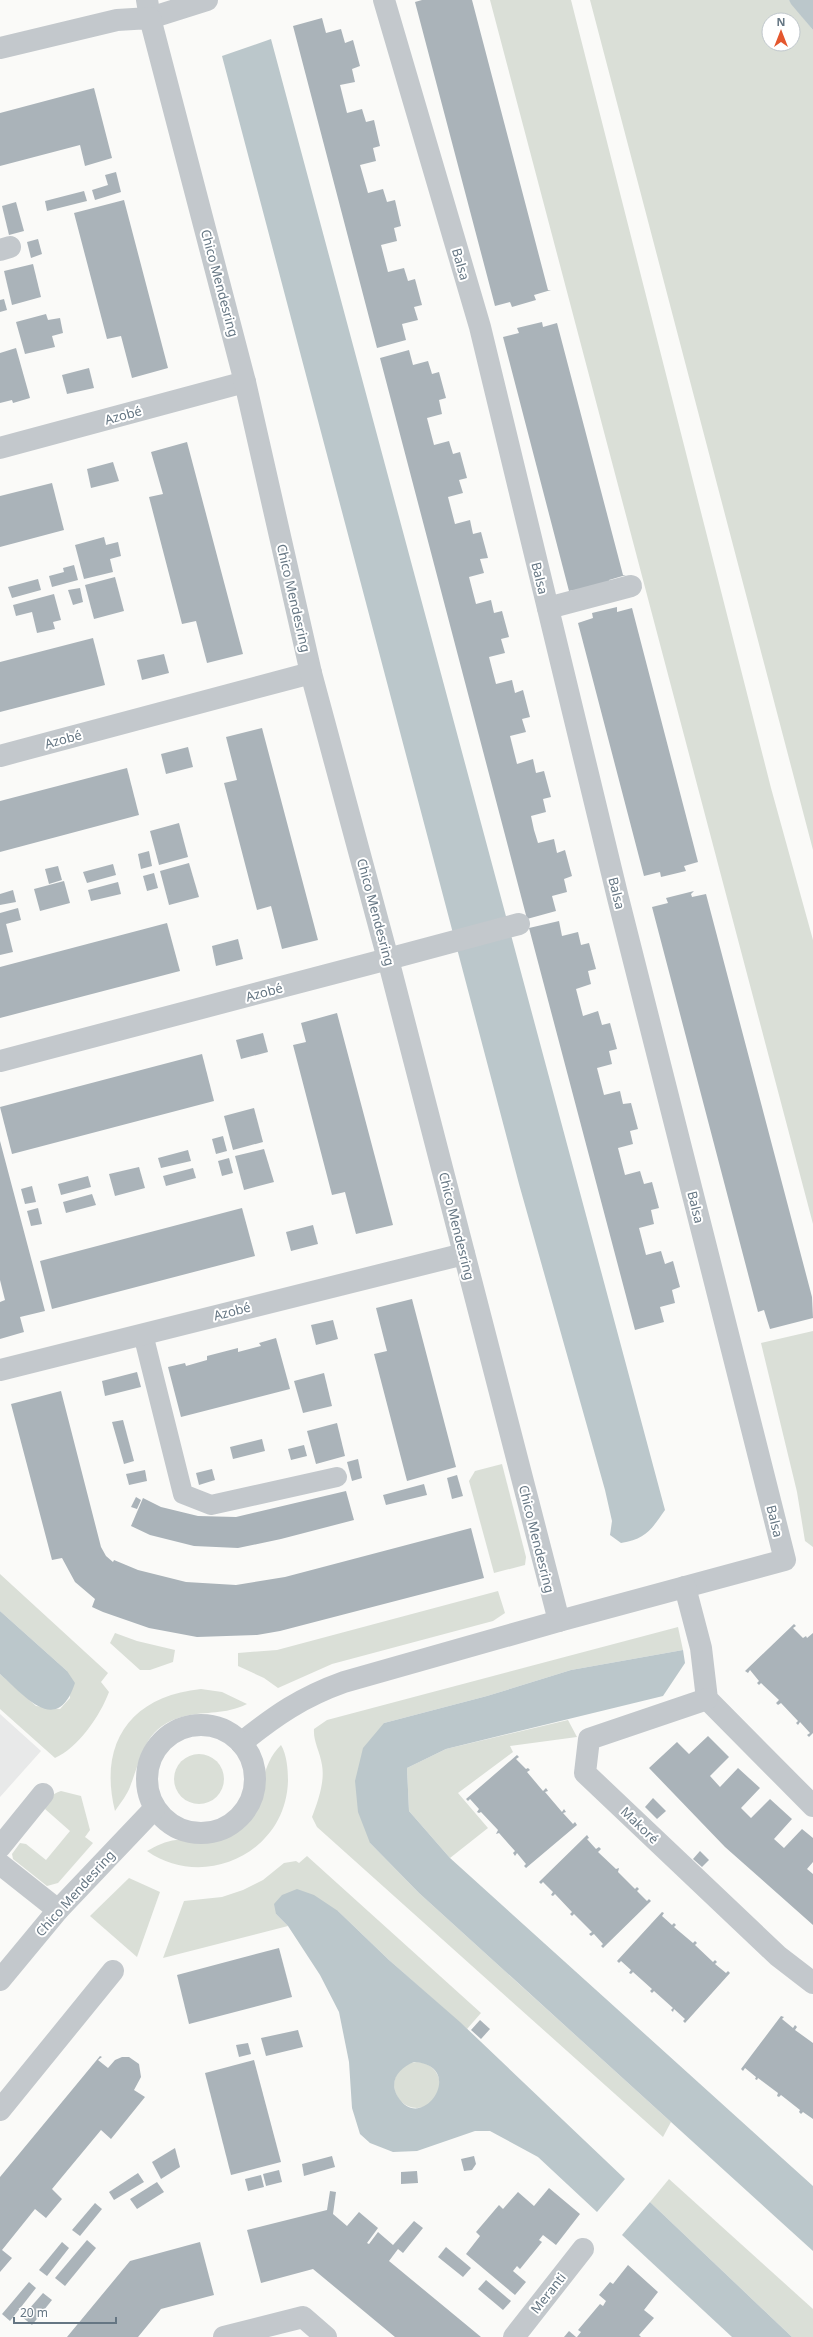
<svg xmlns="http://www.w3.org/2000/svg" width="813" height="2337" viewBox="0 0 813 2337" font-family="'Noto Sans',sans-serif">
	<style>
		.built { fill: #e8e9e9 }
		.green { fill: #dadfd7; fill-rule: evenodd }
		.water { fill: #bbc7cb; fill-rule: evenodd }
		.building { fill: #aab3b9 }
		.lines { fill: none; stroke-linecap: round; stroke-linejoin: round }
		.service { stroke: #c3c8cc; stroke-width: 20 }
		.pedestrian { stroke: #c3c8cc; stroke-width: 22 }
		.minor { stroke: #c3c8cc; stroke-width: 22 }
		.tertiary { stroke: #c3c8cc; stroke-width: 22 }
		.labels { text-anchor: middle; stroke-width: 4; stroke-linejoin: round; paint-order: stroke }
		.street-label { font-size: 13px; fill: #657683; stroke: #fff }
	</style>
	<rect width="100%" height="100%" fill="#fafaf8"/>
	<polygon class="built" points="0,1714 41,1751 0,1797"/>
	<g class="green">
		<polygon points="490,0 571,0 771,788 813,940 813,1224"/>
		<path d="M590,0h199l24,30v820zM769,20h24v24h-24z"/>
		<polygon points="813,1331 813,1547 805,1541 797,1492 761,1343"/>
		<polygon points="502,1464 526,1557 525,1565 494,1573 469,1481 475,1471"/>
		<path d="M0,1574l108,99 -7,9 8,10c-9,24 -31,56 -54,66l-55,-49v-35l36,32 24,3 10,-11 -3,-27 -67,-60z"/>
		<polygon points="498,1591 505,1613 493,1621 332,1664 278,1688 264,1678 238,1666 238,1653 277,1650"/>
		<path d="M678,1627l5,23 -112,20 -84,26 -103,27 -14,120 49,50 252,229 -8,15 -346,-310 -5,-10c6,-16 13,-35 10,-52 -2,-13 -9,-24 -8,-36l13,-9z"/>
		<polygon points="115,1633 137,1641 175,1650 173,1662 150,1670 140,1670 110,1643"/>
		<path d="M201,1689l21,3 25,12c-23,11 -40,7 -62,12 -40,10 -42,37 -54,68 -3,10 -10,18 -16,27 -17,-68 16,-115 86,-122z"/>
		<polygon points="568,1720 577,1737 510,1746 513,1752 458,1793 488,1828 450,1858 409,1811 407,1768 446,1749"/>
		<path d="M281,1745c6,10 7,25 7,36 -2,72 -84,110 -141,70 9,-5 19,-10 29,-11 20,-1 33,5 53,-6 40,-20 24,-62 52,-89z"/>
		<circle cx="199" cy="1779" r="25"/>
		<path d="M61,1791l20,5 9,34 -5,7 8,6 -35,40 -11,3 -34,-27 -1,-5 8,-11 6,1 20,16 24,-29 -25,-22c3,-9 6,-15 16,-18z"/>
		<polygon points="307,1856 481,2013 467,2029 389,1960 338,1911 276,1914 288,1926 163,1958 184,1901 222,1897 243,1890 263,1880 284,1863 296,1861 299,1863"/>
		<polygon points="129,1878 160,1892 137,1957 90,1916"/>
		<circle cx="417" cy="2085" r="23"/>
		<polygon points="669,2179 813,2309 813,2337 792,2337 650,2202"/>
	</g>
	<g class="water">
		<polygon points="789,0 813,0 813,30 791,4"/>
		<path d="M271,39l394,1471c-14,20 -19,29 -44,33l-11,-8 2,-14 -7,-31 -86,-306 -297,-1128z"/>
		<path d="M0,1611l67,60 8,12c-18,54 -50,13 -75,-9z"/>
		<polygon points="683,1650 685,1663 663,1696 446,1749 407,1768 409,1811 450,1858 813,2186 813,2251 419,1893 370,1843 358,1812 355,1781 363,1748 384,1723 487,1696 571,1670"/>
		<path d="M297,1889l17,6 24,16 51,49 71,62 165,157 -28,33 -59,-55 -48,-26h-15l-58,20 -24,1 -23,-9 -10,-9 -8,-26 -3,-46 -10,-50 -19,-37 -32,-49 -12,-12 -2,-10 8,-9zM414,2062c54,4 8,73 -16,35 -10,-16 1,-29 16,-35z"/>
		<polygon points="650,2202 792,2337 732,2337 622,2235"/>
	</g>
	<g class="building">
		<polygon points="422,0 472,0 548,290 551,290 534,295 536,300 512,307 510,302 495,306 415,2"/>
		<polygon points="322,18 326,33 341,29 345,43 353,40 360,66 352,69 355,82 340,85 347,113 362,109 366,122 374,120 380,146 373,148 376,161 360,165 368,193 383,189 387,202 395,200 401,226 394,228 397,241 381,245 388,272 404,268 408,281 415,279 422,305 414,307 418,320 402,324 406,340 377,348 293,26"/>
		<polygon points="94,88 112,158 85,166 80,145 0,166 0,113"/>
		<polygon points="116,172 121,192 95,200 92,190 108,185 105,175"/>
		<polygon points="84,191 87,201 47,211 45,201"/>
		<polygon points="124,200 168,368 132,378 121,336 107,339 74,213"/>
		<polygon points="16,202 24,231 9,235 2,206"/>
		<polygon points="38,239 42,254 31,258 27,242"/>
		<polygon points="33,264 41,297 12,305 4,271"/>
		<polygon points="4,299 7,310 0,312 0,300"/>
		<polygon points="46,314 48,320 60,318 63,333 52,336 55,347 25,354 16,322"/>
		<polygon points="542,322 543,327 557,323 623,575 626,575 609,580 610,584 569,591 503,337 519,333 517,328"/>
		<polygon points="16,348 30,398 13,403 12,400 0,403 0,353"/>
		<polygon points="409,350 413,365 428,361 432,374 439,372 446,398 439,400 442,414 427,418 434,445 449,441 453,454 460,452 467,478 459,480 463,493 448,497 455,524 470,520 473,534 481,532 488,558 480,559 484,573 469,577 476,604 491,600 494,613 502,611 509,637 501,639 505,653 489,657 496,684 512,680 515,693 523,690 530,717 522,719 526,732 510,736 517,764 533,759 536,773 544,771 551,797 543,799 546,812 531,816 534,830 538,843 554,839 557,853 565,850 572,876 564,879 567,892 552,896 556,911 527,919 380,358"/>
		<polygon points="89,368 94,388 67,394 62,375"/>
		<polygon points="187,442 243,654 207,663 196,621 182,624 149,497 163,494 151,452"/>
		<polygon points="113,462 119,481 91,488 87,469"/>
		<polygon points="52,483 64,530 0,547 0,496"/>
		<polygon points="104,537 106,545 118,542 121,556 110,559 113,572 84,579 75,545"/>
		<polygon points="74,565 78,580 52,587 49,576 64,572 63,568"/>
		<polygon points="115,577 124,611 94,619 85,585"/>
		<polygon points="38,579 41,590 12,598 8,587"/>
		<polygon points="80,588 83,602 73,605 68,590"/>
		<polygon points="54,594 61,620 53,622 55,629 37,633 32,612 16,616 13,605"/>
		<polygon points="617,607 617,612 632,608 698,862 684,866 686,871 661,877 660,872 644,876 578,623 593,618 592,613"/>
		<polygon points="93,638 105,685 0,712 0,662"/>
		<polygon points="164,654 169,673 142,680 137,660"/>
		<polygon points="262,728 318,940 282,949 271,906 257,910 224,783 237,780 226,737"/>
		<polygon points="188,747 193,767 166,774 161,754"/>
		<polygon points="127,768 139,815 0,852 0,801"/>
		<polygon points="179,823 188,857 159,865 150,831"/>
		<polygon points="149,851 152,866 141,869 138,854"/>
		<polygon points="189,863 199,897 169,905 160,871"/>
		<polygon points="113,864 116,875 87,883 83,872"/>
		<polygon points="58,866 62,880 49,884 45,869"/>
		<polygon points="154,873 158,888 147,891 143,876"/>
		<polygon points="64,881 70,903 40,911 34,889"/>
		<polygon points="118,882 121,894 91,901 88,890"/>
		<polygon points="13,890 16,902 0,905 0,894"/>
		<polygon points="694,891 691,894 692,897 706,894 812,1297 813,1318 770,1329 764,1310 758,1312 652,907 668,903 666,898"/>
		<polygon points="18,908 21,920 6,924 13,952 0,955 0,913"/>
		<polygon points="559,921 562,936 578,932 581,945 589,943 596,969 588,971 591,984 576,989 583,1016 598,1011 602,1025 610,1023 617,1049 609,1051 612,1064 597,1068 604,1095 620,1091 623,1104 631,1103 638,1129 630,1131 633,1144 618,1148 625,1175 640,1171 644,1184 652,1182 659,1208 651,1210 654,1224 639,1228 646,1255 661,1251 665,1264 673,1261 680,1287 672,1290 675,1303 660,1307 664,1322 635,1330 529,928"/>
		<polygon points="167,923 180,971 0,1018 0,967"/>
		<polygon points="238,939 243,959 216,966 212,946"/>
		<polygon points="337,1013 393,1225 356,1234 345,1192 332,1195 293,1045 306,1042 301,1023"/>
		<polygon points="263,1033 268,1052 241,1059 236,1040"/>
		<polygon points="202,1054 214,1101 12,1154 0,1107"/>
		<polygon points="254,1108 263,1142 233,1150 224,1116"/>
		<polygon points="223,1136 227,1151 216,1154 212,1139"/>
		<polygon points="0,1141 45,1311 20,1317 24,1332 0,1339 0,1302 5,1300 0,1280"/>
		<polygon points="264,1149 274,1182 244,1190 235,1156"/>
		<polygon points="188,1150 191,1161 161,1168 158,1158"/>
		<polygon points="229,1158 233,1173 222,1176 218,1161"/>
		<polygon points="139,1167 145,1188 115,1196 109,1174"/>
		<polygon points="193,1168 196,1178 166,1186 163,1176"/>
		<polygon points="88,1176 91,1187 61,1195 58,1184"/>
		<polygon points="32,1186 36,1202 25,1204 21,1189"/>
		<polygon points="92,1194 96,1205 66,1213 63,1202"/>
		<polygon points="38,1208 42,1224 31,1226 27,1211"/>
		<polygon points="242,1208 255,1256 52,1309 40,1261"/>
		<polygon points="313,1225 318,1244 291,1251 286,1232"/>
		<polygon points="412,1299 456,1467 407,1481 374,1354 387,1351 376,1308"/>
		<polygon points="333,1320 338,1339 316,1345 311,1325"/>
		<polygon points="276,1338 290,1389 181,1417 168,1367 185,1363 186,1366 207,1360 207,1356 238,1348 238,1352 261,1346 259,1343"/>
		<polygon points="137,1372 141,1387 105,1396 102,1381"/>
		<polygon points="324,1373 332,1406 303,1413 294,1381"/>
		<polygon points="61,1391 101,1547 106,1556 113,1562 114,1560 138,1570 186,1582 236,1585 285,1577 471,1528 484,1578 280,1631 257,1635 197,1637 149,1628 103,1612 92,1607 95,1599 75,1582 62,1558 52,1560 11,1404"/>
		<polygon points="123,1420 134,1461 124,1464 112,1422"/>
		<polygon points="337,1423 345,1456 316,1464 307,1431"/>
		<polygon points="262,1439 265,1451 233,1459 230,1447"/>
		<polygon points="304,1445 307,1456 291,1460 288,1449"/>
		<polygon points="358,1459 362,1478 352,1481 347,1462"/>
		<polygon points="212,1469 215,1480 199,1485 196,1473"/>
		<polygon points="145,1470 147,1481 129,1485 126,1474"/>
		<polygon points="457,1475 463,1496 452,1499 447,1478"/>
		<polygon points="424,1484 427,1495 386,1505 383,1495"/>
		<polygon points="346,1491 354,1520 281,1539 238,1548 194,1546 150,1535 131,1526 143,1498 161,1507 198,1516 236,1517"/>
		<polygon points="136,1497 141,1500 137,1509 131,1507"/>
		<polygon points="794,1624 796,1626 793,1628 803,1638 806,1636 807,1638 813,1633 813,1733 809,1737 807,1735 810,1733 800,1722 798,1725 796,1723 798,1721 781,1703 778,1705 776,1703 779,1700 761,1683 759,1685 757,1683 759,1681 750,1670 748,1673 745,1671"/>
		<polygon points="708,1736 729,1757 710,1776 720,1787 738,1768 760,1788 741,1808 751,1818 770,1799 792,1819 774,1839 784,1848 802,1829 813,1838 813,1862 807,1869 813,1874 813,1925 725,1847 649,1768 677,1742 689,1754"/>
		<polygon points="517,1755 519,1757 516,1759 526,1769 528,1768 530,1770 527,1772 543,1791 546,1788 548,1791 545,1792 562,1812 564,1809 566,1812 563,1813 573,1824 575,1822 577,1825 526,1868 524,1866 526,1864 517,1853 515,1856 513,1853 515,1851 499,1833 496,1834 498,1830 481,1812 479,1813 477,1812 479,1809 470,1799 468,1801 466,1799"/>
		<polygon points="653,1798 666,1811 657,1819 645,1807"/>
		<polygon points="587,1835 589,1838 587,1839 596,1849 599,1847 601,1849 598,1852 616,1869 619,1868 618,1872 635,1889 637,1887 639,1889 637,1891 647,1901 649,1899 651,1901 603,1948 601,1946 603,1944 594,1934 591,1936 589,1934 592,1932 574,1914 572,1916 570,1914 572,1912 555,1894 553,1896 551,1895 553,1892 543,1882 541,1884 539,1882"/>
		<polygon points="700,1851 709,1860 702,1867 693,1859"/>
		<polygon points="662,1912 664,1913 662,1916 672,1925 674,1923 676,1925 674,1927 693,1943 695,1941 697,1943 695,1945 713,1962 715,1960 717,1962 715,1964 726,1973 728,1971 730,1973 685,2023 683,2021 685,2019 674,2009 673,2012 671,2010 673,2008 654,1991 652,1993 650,1991 652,1989 633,1972 631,1974 629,1973 631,1970 621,1961 619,1963 617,1961"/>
		<polygon points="279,1948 292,1997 189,2024 177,1975"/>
		<polygon points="781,2016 784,2017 782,2019 793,2028 795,2025 797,2027 795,2030 813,2043 813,2119 803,2112 801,2114 799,2112 800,2110 781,2095 779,2097 777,2096 778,2093 758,2078 757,2080 755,2079 756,2077 745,2068 743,2071 741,2069"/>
		<polygon points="480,2020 490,2029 481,2039 471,2030"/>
		<polygon points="298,2030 303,2047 266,2056 261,2038"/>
		<polygon points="248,2043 251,2054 239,2057 236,2045"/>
		<polygon points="100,2056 102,2057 98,2060 108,2068 115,2060 122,2057 129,2057 139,2064 141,2077 134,2090 145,2097 111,2139 101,2130 52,2189 62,2199 46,2218 35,2209 2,2250 12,2258 0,2272 0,2177"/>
		<polygon points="254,2060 281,2162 231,2175 205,2073"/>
		<polygon points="175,2148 180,2167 161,2179 152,2162"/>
		<polygon points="332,2156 335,2167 304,2176 302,2164"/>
		<polygon points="474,2156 476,2164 472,2170 464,2171 461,2159"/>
		<polygon points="279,2170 282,2182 266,2186 263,2174"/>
		<polygon points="417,2171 418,2183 401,2184 401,2172"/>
		<polygon points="138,2173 144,2182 114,2200 109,2192"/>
		<polygon points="261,2175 264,2187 248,2191 245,2179"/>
		<polygon points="157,2182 164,2192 137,2209 130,2199"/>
		<polygon points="549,2188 580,2214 556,2245 543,2235 539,2240 542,2242 520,2269 517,2266 513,2271 526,2282 515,2295 466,2254 480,2236 476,2232 499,2205 503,2209 518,2192 534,2206"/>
		<polygon points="330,2191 336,2192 333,2214 347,2226 359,2212 378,2228 367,2243 369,2244 378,2232 393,2245 414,2221 423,2228 403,2253 398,2249 389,2261 481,2337 395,2337 313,2269 261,2283 247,2230 327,2210"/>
		<polygon points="95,2203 102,2209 80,2236 72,2230"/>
		<polygon points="87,2240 96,2248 65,2286 55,2278"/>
		<polygon points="62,2242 69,2248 47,2276 39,2270"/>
		<polygon points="200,2242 214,2295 161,2309 138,2337 67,2337 130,2261"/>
		<polygon points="446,2247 471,2268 463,2277 438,2257"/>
		<polygon points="628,2265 658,2292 644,2310 654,2318 639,2335 641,2337 577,2337 581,2332 578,2330 600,2304 603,2306 606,2301 599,2295 610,2282 613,2284"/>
		<polygon points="486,2280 511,2301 503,2310 478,2289"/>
		<polygon points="29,2282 36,2288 10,2321 2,2314"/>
		<polygon points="43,2293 52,2300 32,2325 22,2317"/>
		<polygon points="569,2331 576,2337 564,2337"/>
	</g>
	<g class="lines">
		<polyline class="service" points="143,1334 183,1494 211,1505 337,1477"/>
		<g class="pedestrian">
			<polyline points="548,608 631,586"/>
			<polyline points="388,959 519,924"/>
		</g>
		<g class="minor">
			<polyline points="147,0 150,18 207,0"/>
			<polyline points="384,0 480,327 618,898 785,1560 559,1621"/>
			<polyline points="0,250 10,247"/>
			<polyline points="0,448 245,382"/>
			<polyline points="0,756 311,673"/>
			<polyline points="0,1061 388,959"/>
			<polyline points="0,1370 464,1254"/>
			<polyline points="685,1587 701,1648 707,1699 813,1806"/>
			<polyline points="707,1699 589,1739 585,1773 778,1956 813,1983"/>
			<polyline points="0,1847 43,1794"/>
			<polyline points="0,1864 58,1910"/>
			<polyline points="0,2110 113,1971"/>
			<polyline points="224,2337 303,2317 326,2337"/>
			<polyline points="514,2337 583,2249"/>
		</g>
		<g class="tertiary">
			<path d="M0,48l117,-28 33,-2 95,364 66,291 77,286 171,662 -215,61c-42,15 -68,33 -103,61"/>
			<circle cx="201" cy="1779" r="54"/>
			<polyline points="0,1980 58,1910 154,1809"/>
		</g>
	</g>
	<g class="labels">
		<g class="street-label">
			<text transform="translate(461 264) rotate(74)" y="5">Balsa</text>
			<text transform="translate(220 283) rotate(75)" y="5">Chico Mendesring</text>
			<text transform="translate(123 415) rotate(-15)" y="5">Azobé</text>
			<text transform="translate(540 578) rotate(76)" y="5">Balsa</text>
			<text transform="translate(294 598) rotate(77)" y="5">Chico Mendesring</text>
			<text transform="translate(63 739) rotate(-15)" y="5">Azobé</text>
			<text transform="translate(617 893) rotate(76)" y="5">Balsa</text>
			<text transform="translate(376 912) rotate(75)" y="5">Chico Mendesring</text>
			<text transform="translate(264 992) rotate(-15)" y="5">Azobé</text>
			<text transform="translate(696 1207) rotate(76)" y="5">Balsa</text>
			<text transform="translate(457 1226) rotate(76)" y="5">Chico Mendesring</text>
			<text transform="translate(232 1311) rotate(-14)" y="5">Azobé</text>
			<text transform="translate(775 1521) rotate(76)" y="5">Balsa</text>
			<text transform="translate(537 1539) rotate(76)" y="5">Chico Mendesring</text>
			<text transform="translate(640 1825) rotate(44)" y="5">Makoré</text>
			<text transform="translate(75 1893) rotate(-48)" y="5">Chico Mendesring</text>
			<text transform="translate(548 2293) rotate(-52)" y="5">Meranti</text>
		</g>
	</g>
	<g transform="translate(781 32)"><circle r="19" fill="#ffffff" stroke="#c1c8cd"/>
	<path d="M0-3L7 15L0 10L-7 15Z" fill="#e4572e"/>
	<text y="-6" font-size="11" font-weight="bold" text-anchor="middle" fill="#657683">N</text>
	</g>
	<path d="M14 2317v6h102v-6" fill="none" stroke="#657683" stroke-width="2"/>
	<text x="20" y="2317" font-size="12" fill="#657683" stroke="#ffffff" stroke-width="3" paint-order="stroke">20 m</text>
</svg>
